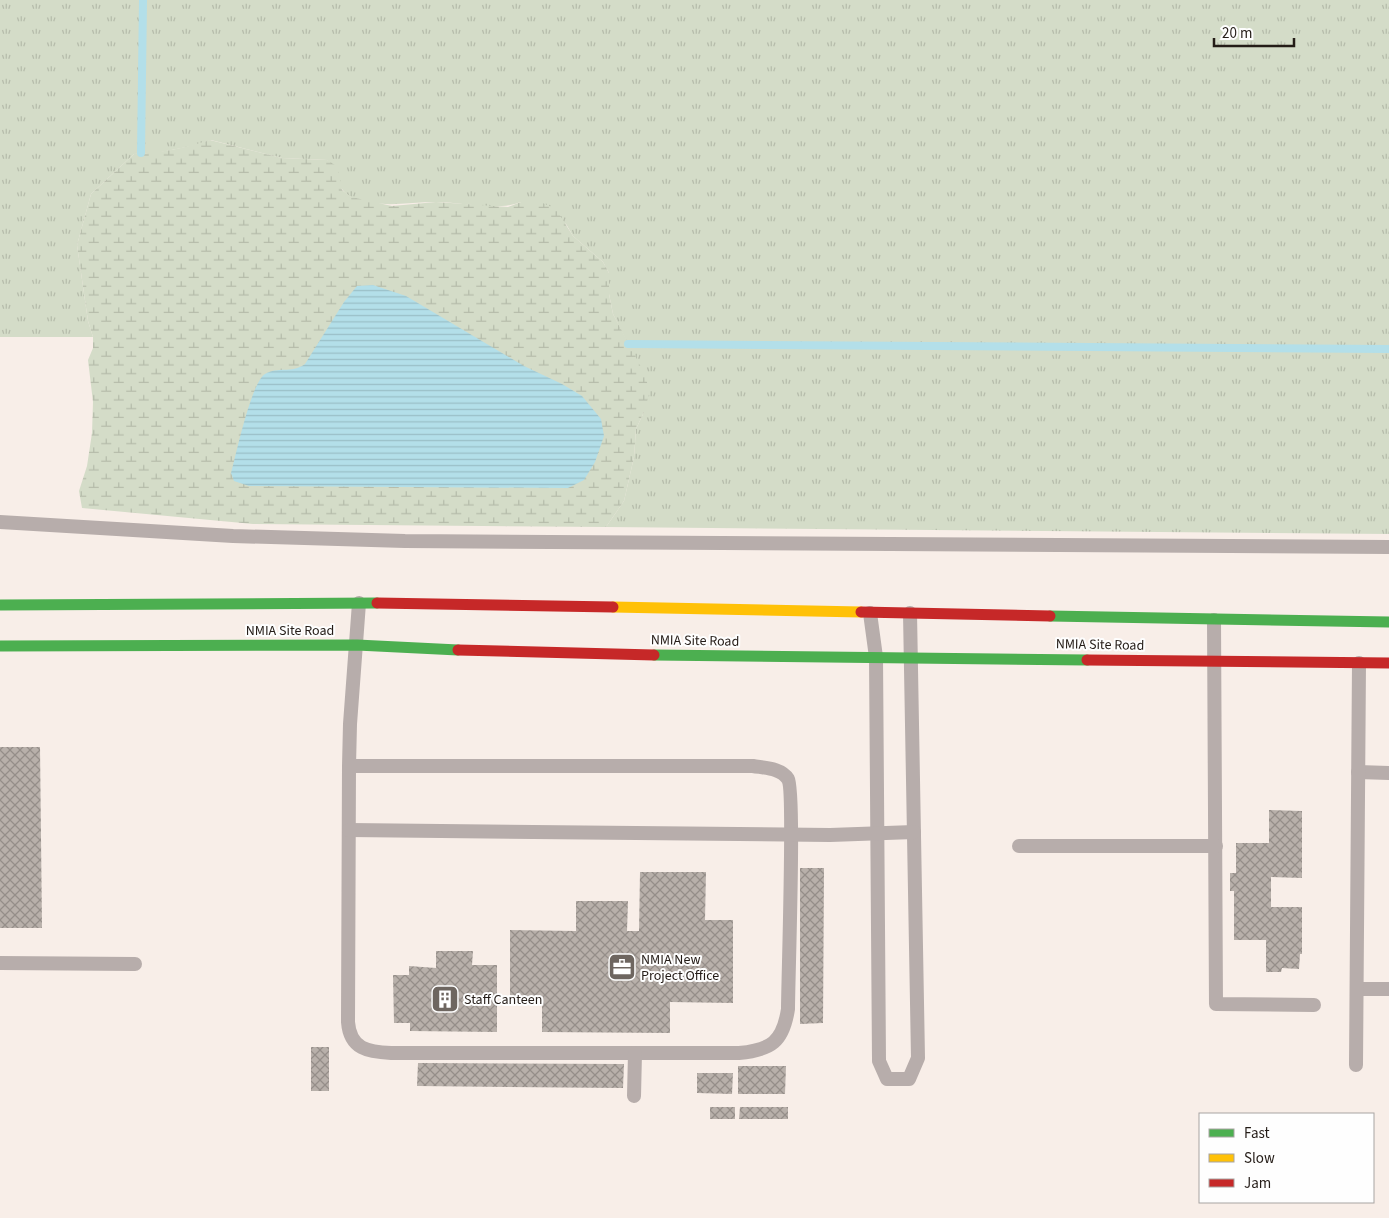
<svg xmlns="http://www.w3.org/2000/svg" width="1389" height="1218" viewBox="0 0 1389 1218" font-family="'Source Sans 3',sans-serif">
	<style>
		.grass { fill: url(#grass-tufts) }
		.wetland { fill: url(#wetland-marsh) }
		.water { fill: url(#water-rules) }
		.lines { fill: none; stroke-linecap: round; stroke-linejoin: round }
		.stream { stroke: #b3dfe9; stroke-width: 8 }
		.building { fill: url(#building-cross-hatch) }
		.lane { stroke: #b7adab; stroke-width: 14 }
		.fast { stroke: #4caf50; stroke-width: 11 }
		.slow { stroke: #ffc107; stroke-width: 11 }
		.jam { stroke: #c62828; stroke-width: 11 }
		.labels { text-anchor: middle; stroke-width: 4; stroke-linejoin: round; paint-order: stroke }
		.street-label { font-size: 14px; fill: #241c17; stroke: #fefefe }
		.poi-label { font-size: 14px; fill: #241c17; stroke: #fefefe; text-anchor: start }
	</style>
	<defs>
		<pattern id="grass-tufts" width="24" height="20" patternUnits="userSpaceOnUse" patternTransform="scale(1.25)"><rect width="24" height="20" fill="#d4dcc8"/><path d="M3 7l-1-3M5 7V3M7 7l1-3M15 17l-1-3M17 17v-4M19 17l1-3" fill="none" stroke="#b6bcab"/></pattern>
		<pattern id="wetland-marsh" width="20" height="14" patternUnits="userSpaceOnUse" patternTransform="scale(1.25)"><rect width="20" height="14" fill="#d4dcc8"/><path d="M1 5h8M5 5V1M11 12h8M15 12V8" fill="none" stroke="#b6bcab"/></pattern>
		<pattern id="water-rules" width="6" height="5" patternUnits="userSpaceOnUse" patternTransform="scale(1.25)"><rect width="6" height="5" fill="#b3dfe9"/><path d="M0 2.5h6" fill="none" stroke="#9abfc7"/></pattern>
		<pattern id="building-cross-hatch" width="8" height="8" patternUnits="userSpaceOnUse" patternTransform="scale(1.25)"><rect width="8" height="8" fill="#b8b0aa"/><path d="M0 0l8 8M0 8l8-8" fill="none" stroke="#958e89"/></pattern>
	</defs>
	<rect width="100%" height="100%" fill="#f8eee8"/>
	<path class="grass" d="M0,0h1389v534l-783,-7 18,-26 10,-44 2,-28 8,-17 -13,-62 -18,-36 -4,-20v-21l-6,-11 -30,-26 -7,-12 -45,-22c-26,10 -57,0 -84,0 -30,0 -55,7 -84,-4 -14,-6 -20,-26 -26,-38l-45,-2 -71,-18 -19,6 -36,7 -22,1 -43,40 -14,51 11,76 5,16h-93z"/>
	<path class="wetland" d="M210,140l72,18 45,2 11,7 4,23 9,7 41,9 44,-4 72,5 13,-5 15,-2 20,9 17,27 30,26 6,11v21l4,20 30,57 7,20 -6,21 -8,17 -2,28 -10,44 -18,26 -353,-3 -171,-16 -3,-17 8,-25 5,-33 1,-31 -5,-42 5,-12v-11l-5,-16 -11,-76 14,-51 43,-40c26,-1 51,-6 76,-14z"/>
	<path class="water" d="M373,285l33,11 118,70 38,18 20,12 19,23 3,17 -9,26 -11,18 -16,8 -319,-2 -15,-5 -3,-8c5,-18 20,-90 34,-99 13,-8 26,0 40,-10l39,-62 13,-16z"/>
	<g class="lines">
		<g class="stream">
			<polyline points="141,153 143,0"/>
			<polyline points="628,344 1389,349"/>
		</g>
	</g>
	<g class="building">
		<polygon points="0,747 40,747 42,928 0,928"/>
		<polygon points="1269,810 1302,811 1302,878 1271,877 1271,907 1302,907 1302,954 1300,954 1299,969 1282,968 1281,972 1266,972 1266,940 1234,940 1234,891 1230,891 1230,873 1236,873 1236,843 1269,843"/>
		<polygon points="800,868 824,868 823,1023 800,1024"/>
		<polygon points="640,872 706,872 705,920 733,920 733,1003 670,1002 670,1033 542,1032 542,1003 510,1003 510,930 576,931 576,901 628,901 627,931 639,931"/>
		<polygon points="436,951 473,951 472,965 497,965 497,1032 410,1031 410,1023 394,1023 393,975 409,975 409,966 436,968"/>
		<rect x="311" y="1047" width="18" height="44"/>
		<polygon points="418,1063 624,1064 623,1088 417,1086"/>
		<polygon points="738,1066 786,1066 785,1094 738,1094"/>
		<polygon points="697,1073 733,1073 732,1094 697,1093"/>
		<rect x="710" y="1107" width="25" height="12"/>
		<polygon points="740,1107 788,1107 788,1119 739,1119"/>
	</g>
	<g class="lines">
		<g class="lane">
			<polyline points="0,522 233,536 405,541 1389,547"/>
			<polyline points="870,613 876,657 879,1061 887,1079 909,1079 918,1058 910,613"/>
			<polyline points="1214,620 1216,1004 1314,1005"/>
			<path d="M349,766h404c12,2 28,2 35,13 7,11 0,202 0,230 -5,33 -17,41 -49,44h-348c-23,-1 -41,-4 -43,-31l1,-256 1,-42 9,-121"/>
			<polyline points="1358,772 1389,773"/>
			<polyline points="349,830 830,835 914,832"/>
			<polyline points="1019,846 1216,846"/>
			<polyline points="0,963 135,964"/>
			<polyline points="1357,989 1389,989"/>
			<polyline points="1356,1065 1359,663"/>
			<polyline points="634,1096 635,1053"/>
		</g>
		<g class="fast">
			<polyline points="0,605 377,603"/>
			<polyline points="1050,616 1389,622"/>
			<polyline points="0,646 357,645 458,650"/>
			<polyline points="654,655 1087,660"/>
		</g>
		<polyline class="slow" points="613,607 861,612"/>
		<g class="jam">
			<polyline points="377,603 613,607"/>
			<polyline points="861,612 1050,616"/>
			<polyline points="458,650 654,655"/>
			<polyline points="1087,660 1389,663"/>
		</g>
	</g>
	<defs>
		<g id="office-square" transform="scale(1.4375)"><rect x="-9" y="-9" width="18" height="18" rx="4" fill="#6e6660" stroke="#fefefe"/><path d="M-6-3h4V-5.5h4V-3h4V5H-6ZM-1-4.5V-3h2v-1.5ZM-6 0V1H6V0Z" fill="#fff"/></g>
		<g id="building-square" transform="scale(1.4375)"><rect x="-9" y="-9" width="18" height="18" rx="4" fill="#6e6660" stroke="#fefefe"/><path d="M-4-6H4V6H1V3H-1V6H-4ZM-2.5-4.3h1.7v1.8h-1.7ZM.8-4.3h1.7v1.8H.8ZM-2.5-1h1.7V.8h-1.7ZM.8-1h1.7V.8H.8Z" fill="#fff"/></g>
	</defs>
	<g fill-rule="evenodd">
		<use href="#office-square" x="622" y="967"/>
		<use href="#building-square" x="445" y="999"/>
	</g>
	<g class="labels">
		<g class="street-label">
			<text x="290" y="635">NMIA Site Road</text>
			<text transform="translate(695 640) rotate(1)" y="5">NMIA Site Road</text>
			<text transform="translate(1100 644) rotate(1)" y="5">NMIA Site Road</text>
		</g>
		<g class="poi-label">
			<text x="641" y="964">NMIA New<tspan x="641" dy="16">Project Office</tspan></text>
			<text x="464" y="1004">Staff Canteen</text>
		</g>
	</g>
	<rect x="1199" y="1113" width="175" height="90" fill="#fefefe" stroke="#a7a4a2"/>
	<rect x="1209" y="1129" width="25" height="8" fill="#4caf50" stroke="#a7a4a2"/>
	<text x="1244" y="1138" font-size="15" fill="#241c17">Fast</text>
	<rect x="1209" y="1154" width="25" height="8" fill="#ffc107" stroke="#a7a4a2"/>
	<text x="1244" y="1163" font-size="15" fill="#241c17">Slow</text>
	<rect x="1209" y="1179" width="25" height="8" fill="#c62828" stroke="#a7a4a2"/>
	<text x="1244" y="1188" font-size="15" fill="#241c17">Jam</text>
	<path d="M1214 38v8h80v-8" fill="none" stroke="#241c17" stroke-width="2.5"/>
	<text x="1222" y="38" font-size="15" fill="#241c17" stroke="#fefefe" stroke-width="4" paint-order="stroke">20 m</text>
</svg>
